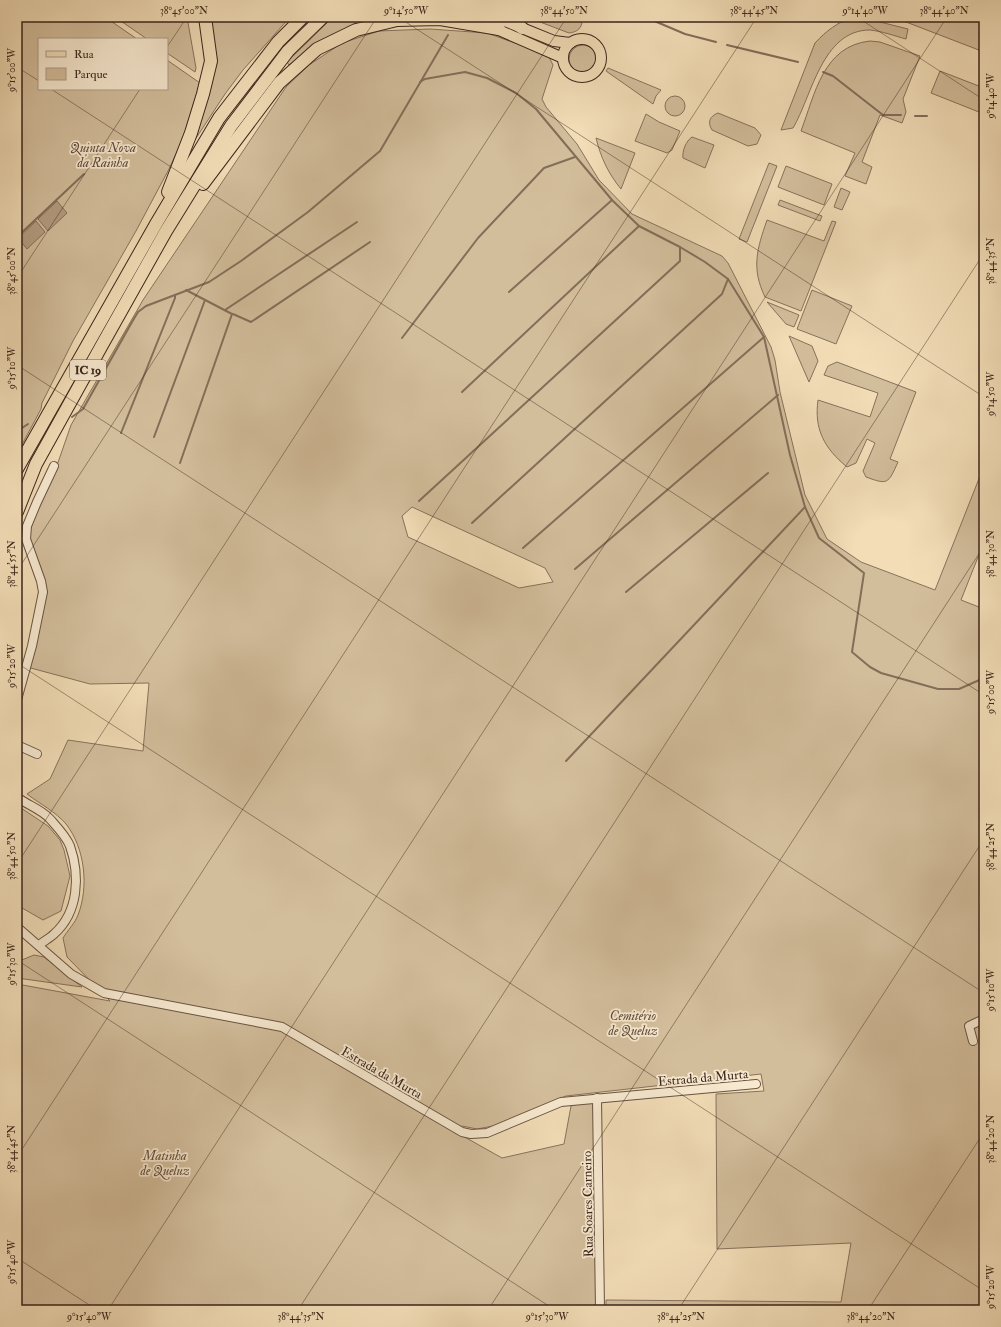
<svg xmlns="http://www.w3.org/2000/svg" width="1001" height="1327" viewBox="0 0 1001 1327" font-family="'IM FELL Double Pica',serif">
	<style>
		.green { fill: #d3be9c; stroke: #87725c; fill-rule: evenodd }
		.water { fill: #b49e82; stroke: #846e59 }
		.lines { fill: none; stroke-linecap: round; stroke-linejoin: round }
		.stream { stroke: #846e59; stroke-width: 2 }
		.minor-casing { stroke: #695342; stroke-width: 10 }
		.major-casing { stroke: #3b251b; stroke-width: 12 }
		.highway-casing { stroke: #3b251b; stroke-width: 14 }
		.minor { stroke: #f7e9d0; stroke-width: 8 }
		.major { stroke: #f2ddb7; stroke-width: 10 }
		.highway { stroke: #f2ddb7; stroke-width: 12 }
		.ticks { fill: none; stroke: #3b251b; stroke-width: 1; stroke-opacity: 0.45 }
		.labels { text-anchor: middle; stroke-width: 3.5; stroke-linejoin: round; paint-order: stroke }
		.shield { fill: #f7e9d0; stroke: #736051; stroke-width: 1 }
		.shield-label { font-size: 12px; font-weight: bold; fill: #3b251b }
		.park-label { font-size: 13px; font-style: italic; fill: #614b3b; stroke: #f7e9d0 }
		.street-label { font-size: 13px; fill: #3b251b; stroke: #f7e9d0 }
		.neatline { fill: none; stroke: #3b251b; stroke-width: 1.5 }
		.ticks-label { font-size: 10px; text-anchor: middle; fill: #3b251b }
	</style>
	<rect width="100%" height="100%" fill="#f2ddb7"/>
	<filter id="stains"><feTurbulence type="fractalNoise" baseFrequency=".005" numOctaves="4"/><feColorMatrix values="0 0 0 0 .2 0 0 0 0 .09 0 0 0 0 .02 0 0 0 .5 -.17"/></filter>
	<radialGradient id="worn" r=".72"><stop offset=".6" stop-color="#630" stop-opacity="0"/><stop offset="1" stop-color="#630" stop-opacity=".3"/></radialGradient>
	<g class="green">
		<polygon points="17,17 105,17 137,39 39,39 39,89 167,89 167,60 200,83 182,141 169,169 136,231 73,341 42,403 41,409 17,454"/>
		<polygon points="115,17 187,17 196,68 195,72 167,53 167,39 147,39"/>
		<polygon points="208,17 290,17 243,70 225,94 185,155 205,98"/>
		<polygon points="333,17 409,17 327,39 289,65 287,62"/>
		<path d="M527,17h47l8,6c-2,7 -6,9 -13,10z"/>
		<path d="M853,17h7l48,12 -2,10c-11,-3 -25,-8 -36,-9 -48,0 -58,66 -77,98l-12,2 34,-87c11,-12 23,-21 38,-26z"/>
		<polygon points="893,17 984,17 984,52"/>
		<path d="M430,29l57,4 61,22 5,10 -11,34 4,8 31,37 22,36 33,34 90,42 6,7 43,84 4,13 5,32 25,103 22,44 34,23 74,28 49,-124v76l-23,58 23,9v701h-378v-10l235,2 10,-59 -134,6 -1,-155 48,-3 -3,-17 -195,22 -68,29 -21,4 -15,-3 -8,5 48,27 62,-14 7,-38 26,-8 -1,212h-579v-326l93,17 -43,-44 -4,-19c5,-8 12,-15 15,-23 11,-28 7,-67 -12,-91 -10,-12 -26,-20 -39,-30l23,-15 18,-39 75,11 6,-68 -59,1 -63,-17 16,-75 -16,-66 27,-52 17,-49 72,-125 143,-213 23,-22 33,-22 37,-12zM412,507l133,61 8,14 -34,6 -111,-51 -6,-21z"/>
		<path d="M870,41l10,1 40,14 -17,43 3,13 -4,11 -22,-8 -18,47 10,5 -6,17 -21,-8 10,-23 -54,-22c14,-37 22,-85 69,-90z"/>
		<circle cx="583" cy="59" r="14"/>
		<polygon points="608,68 661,90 656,96 653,104 606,71"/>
		<polygon points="940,71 984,88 984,114 931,93"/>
		<circle cx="675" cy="106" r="10"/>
		<path d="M718,113l37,15 6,7 -4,9 -9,2 -36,-16c-5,-8 -2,-14 6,-17z"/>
		<polygon points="646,114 659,122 680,131 672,150 667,153 635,141"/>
		<path d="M692,137l22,8 -9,23 -22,-10c-1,-7 3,-17 9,-21z"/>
		<path d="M596,138l39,15 -14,36c-13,-16 -20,-31 -25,-51z"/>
		<polygon points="769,163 777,166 747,242 739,239"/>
		<polygon points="786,166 832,184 824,205 778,187"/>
		<polygon points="841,188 850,192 842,210 834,207"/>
		<polygon points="780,200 822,216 820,221 778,205"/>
		<path d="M767,220l57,21 8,-20 4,1 -35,89 -36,-14c-14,-29 -8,-48 2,-77z"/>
		<polygon points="812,290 852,306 836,344 797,329"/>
		<polygon points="767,302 799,315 794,327 786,324"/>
		<polygon points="789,336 812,346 818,361 809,382"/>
		<path d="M837,362l79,30 -26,67 8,3c-10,22 -10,23 -32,15l-3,-6 12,-28 -8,-4 -11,24 -9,4c-23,-19 -33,-38 -29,-67l52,17 8,-24 -54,-18 4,-9z"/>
		<polygon points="18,806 48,826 60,840 64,850 70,876 61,911 43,920 17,905"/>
		<polygon points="34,955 44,957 82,987 17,978 17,962"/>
	</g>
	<g class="water">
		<polygon points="57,201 67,213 48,231 38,219"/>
		<polygon points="36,221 45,232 27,249 18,238"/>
	</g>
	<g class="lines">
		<g class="stream">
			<polyline points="645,17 685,34 716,42"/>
			<polyline points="727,45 798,62"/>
			<polyline points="823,72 833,76 883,115 901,115"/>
			<polyline points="420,82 425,79 465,72 487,78 516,93 536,109 612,200 639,226 680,247 705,262 728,279 764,337 790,455 805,507 819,538 864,573 852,652 870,667 881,673 938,689 959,689 984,678"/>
			<polyline points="915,116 927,116"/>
			<polyline points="17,237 84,174"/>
			<polyline points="509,292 612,200"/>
			<polyline points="225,310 357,222"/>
			<polyline points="233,314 251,322 370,242"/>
			<polyline points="402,338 478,238 544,168 575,157"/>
			<polyline points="462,392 639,226"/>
			<polyline points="72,417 83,409 132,322 138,312 146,306 209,282 241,261 308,212 380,151 448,35"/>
			<polyline points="19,430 28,424"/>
			<polyline points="121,433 175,298 175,295"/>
			<polyline points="154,437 205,300"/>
			<polyline points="180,463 232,314 186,290"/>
			<polyline points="419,501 680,261 680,247"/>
			<polyline points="472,523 722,294 728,279"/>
			<polyline points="523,548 764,337"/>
			<polyline points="575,569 778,395"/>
			<polyline points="626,592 768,473"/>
			<polyline points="566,761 805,507"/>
		</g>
		<g class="minor-casing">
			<g id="minor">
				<polyline points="17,700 32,646 43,592 41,581 26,539 27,526 37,502 54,466"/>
				<polyline points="17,745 37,754"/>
				<path d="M17,797c10,8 24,12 33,22 7,8 16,17 20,27 10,29 9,66 -16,88 -4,4 -10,7 -15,11"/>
				<polyline points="17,927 71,974 104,993 282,1027 462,1132 471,1134 487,1133 561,1102 756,1084"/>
				<polyline points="973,1041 969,1026 984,1019"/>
				<polyline points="597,1098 600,1310"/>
			</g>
		</g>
		<g class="major-casing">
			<g id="major">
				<polyline points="469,17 563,58"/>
				<polyline points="495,17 554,41 570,43"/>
				<circle cx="582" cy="58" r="19"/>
			</g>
		</g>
		<g class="highway-casing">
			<g id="highway">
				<polyline points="507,17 522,28"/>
				<polyline points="203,184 279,83 317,49 356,30 397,20 440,19 499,29"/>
				<polyline points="168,192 191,133 203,94 211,61 205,17"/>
				<polyline points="17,469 156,224 219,118 278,42 303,17"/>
				<polyline points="17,512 36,464 102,345 166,231 231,126 288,51 323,17"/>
			</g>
		</g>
		<use href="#minor" class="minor"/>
		<use href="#major" class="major"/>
		<use href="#highway" class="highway"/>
	</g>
	<path class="ticks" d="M398,17l586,380M857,17l127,83M167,47l20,-30M17,67l22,14M51,89l933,606M17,278l123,-189M17,365l967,628M17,571l360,-554M17,663l967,628M17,864l550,-847M17,960l538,350M17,1157l740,-1140M17,1258l80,52M108,1310l839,-1293M298,1310l686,-1057M488,1310l496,-764M678,1310l306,-471M868,1310l116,-178"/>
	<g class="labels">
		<rect class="shield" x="70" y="360" width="36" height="20" rx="3"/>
		<g class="shield-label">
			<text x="88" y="374">IC 19</text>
		</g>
		<g class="park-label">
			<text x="103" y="152">Quinta Nova<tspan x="103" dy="15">da Rainha</tspan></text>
			<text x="633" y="1020">Cemitério<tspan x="633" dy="15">de Queluz</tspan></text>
			<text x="165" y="1160">Matinha<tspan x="165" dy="15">de Queluz</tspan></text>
		</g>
		<g class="street-label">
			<text transform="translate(382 1072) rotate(30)" y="5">Estrada da Murta</text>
			<text transform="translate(703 1077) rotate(-5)" y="5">Estrada da Murta</text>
			<text transform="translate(587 1204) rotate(-91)" y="5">Rua Soares Carneiro</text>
		</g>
	</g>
	<rect width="1001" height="1327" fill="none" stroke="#f2ddb7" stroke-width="44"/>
	<rect x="38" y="38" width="130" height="52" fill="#f7e9d0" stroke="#ac9b88"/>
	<rect x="46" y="51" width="20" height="6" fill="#f2ddb7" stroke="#ac9b88"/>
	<text x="74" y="58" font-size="12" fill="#3b251b">Rua</text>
	<rect x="46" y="68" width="20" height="12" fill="#d3be9c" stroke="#ac9b88"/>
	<text x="74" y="78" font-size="12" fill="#3b251b">Parque</text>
	<rect x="22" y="22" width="957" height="1283" class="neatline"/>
	<g class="ticks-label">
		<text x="184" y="14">38°45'00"N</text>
		<text x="406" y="14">9°14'50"W</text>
		<text x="564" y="14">38°44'50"N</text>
		<text x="754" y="14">38°44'45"N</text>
		<text x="865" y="14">9°14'40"W</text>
		<text x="944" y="14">38°44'40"N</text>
		<text transform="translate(11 70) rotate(-90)" y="4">9°15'00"W</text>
		<text transform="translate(990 96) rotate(-90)" y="4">9°14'40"W</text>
		<text transform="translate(990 261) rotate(-90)" y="4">38°44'35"N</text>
		<text transform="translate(11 271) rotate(-90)" y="4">38°45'00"N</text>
		<text transform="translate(11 368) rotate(-90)" y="4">9°15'10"W</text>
		<text transform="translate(990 394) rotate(-90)" y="4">9°14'50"W</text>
		<text transform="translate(990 554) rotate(-90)" y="4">38°44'30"N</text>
		<text transform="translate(11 564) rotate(-90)" y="4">38°44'55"N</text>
		<text transform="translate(11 666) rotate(-90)" y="4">9°15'20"W</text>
		<text transform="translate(990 692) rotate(-90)" y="4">9°15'00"W</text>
		<text transform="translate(990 847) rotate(-90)" y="4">38°44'25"N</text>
		<text transform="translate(11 856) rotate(-90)" y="4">38°44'50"N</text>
		<text transform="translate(11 964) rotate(-90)" y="4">9°15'30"W</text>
		<text transform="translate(990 990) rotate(-90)" y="4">9°15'10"W</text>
		<text transform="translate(990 1139) rotate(-90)" y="4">38°44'20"N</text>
		<text transform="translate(11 1149) rotate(-90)" y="4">38°44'45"N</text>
		<text transform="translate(11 1262) rotate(-90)" y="4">9°15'40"W</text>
		<text transform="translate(990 1287) rotate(-90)" y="4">9°15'20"W</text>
		<text x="89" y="1320">9°15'40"W</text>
		<text x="301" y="1320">38°44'35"N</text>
		<text x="547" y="1320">9°15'30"W</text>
		<text x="681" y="1320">38°44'25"N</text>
		<text x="871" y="1320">38°44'20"N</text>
	</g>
	<rect width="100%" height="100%" filter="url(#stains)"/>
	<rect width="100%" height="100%" fill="url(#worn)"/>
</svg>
